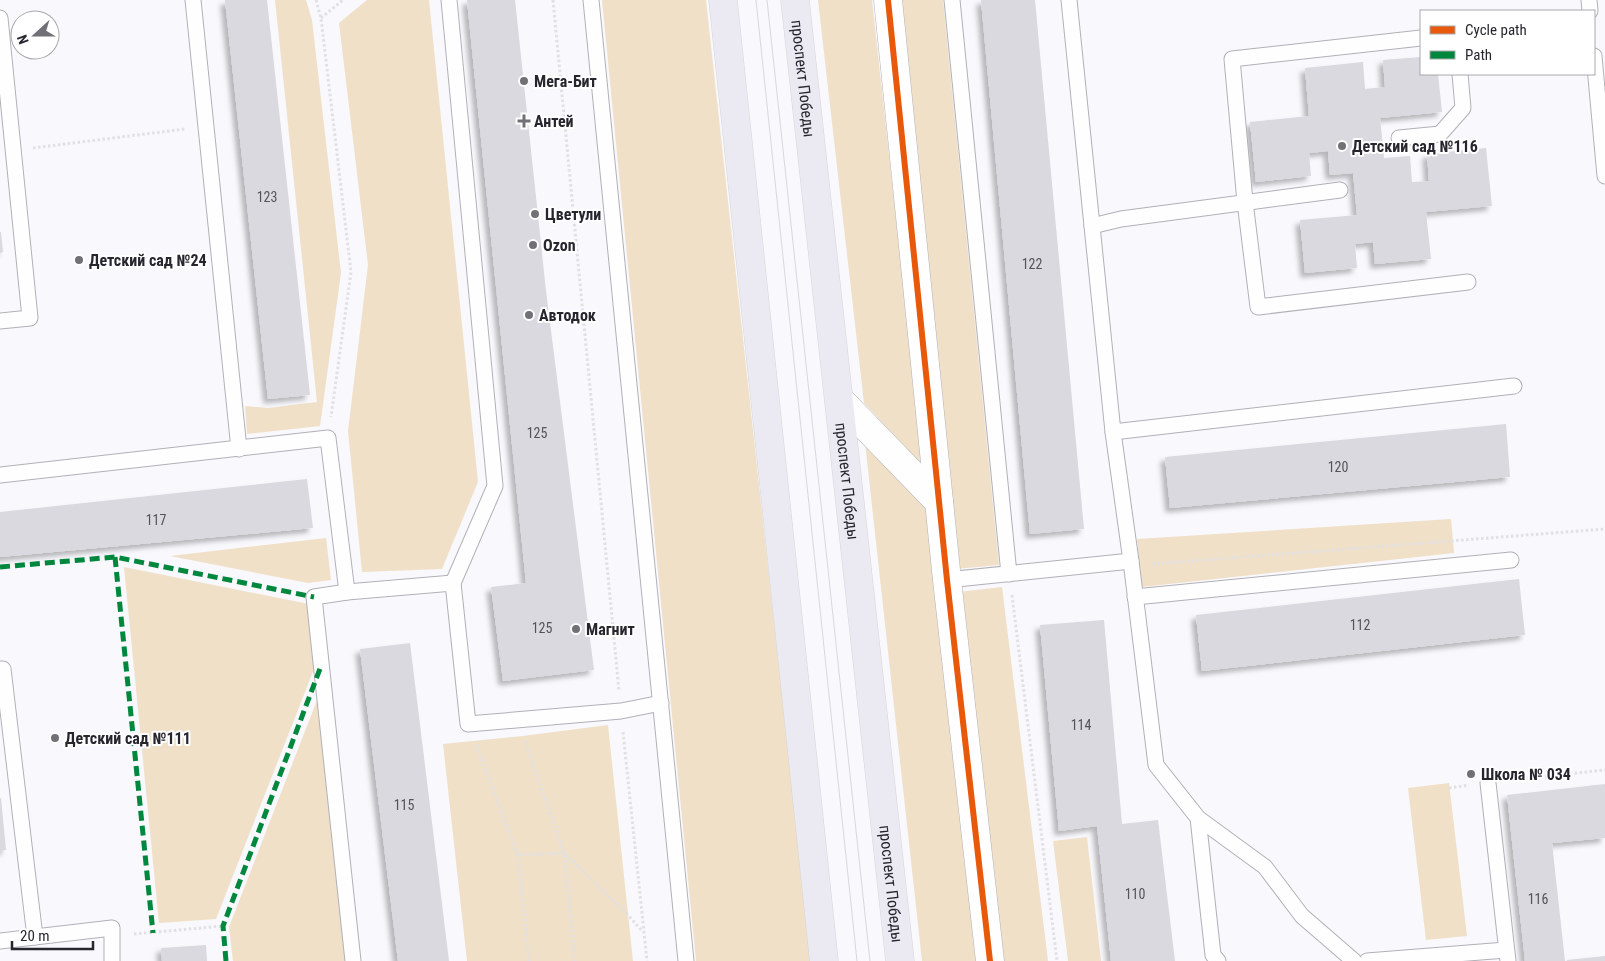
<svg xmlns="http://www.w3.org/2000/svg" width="1605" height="961" viewBox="0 0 1605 961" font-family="'Roboto Condensed',sans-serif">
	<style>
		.green { fill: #f0e0c7 }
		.building { fill: #d9d9df; filter: url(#shadow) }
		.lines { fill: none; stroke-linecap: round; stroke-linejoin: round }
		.lane-casing { stroke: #b2b0b7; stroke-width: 17 }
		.street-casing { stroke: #b2b0b7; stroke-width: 29 }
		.primary-casing { stroke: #d6d5d9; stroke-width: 29 }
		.path { stroke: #e1e0e3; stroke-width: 3; stroke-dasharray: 2.5 2.5; stroke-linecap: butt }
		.lane { stroke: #fefeff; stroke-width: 15 }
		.street { stroke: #fefeff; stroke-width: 28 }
		.primary { stroke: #ebeaf2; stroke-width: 28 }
		.tram { stroke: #d9d9db; stroke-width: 1 }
		.quiet { stroke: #00873e; stroke-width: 5; stroke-dasharray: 10 5; stroke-linecap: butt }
		.cycleway-casing { stroke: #fff; stroke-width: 9 }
		.cycleway { stroke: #e8590c; stroke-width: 6 }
		.poi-dot { fill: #707076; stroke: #fff; stroke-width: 2 }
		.labels { text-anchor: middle; stroke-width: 4; stroke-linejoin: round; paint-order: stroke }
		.number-label { font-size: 14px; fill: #54535a }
		.street-label { font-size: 16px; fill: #27262e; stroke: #fff }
		.poi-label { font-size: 16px; font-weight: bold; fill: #27262e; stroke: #fff; text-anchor: start }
	</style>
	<defs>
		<filter id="shadow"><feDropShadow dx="-4.5" dy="4.5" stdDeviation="2.5" flood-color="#0004"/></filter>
	</defs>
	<rect width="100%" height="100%" fill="#f8f8fd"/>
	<g class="green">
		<polygon points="275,0 306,0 312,20 341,273 320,426 247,434 245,406 268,408 317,402"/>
		<polygon points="367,0 429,0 478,482 442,569 362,572 348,431 368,265 339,23"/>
		<polygon points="602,0 706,0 811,961 696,961"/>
		<polygon points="818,0 872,0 923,466 864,403"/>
		<polygon points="898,0 943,0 999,565 956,569"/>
		<polygon points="865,442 928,507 978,961 922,961"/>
		<polygon points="1451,519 1454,553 1142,587 1137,539"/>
		<polygon points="326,538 331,580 308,583 170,556"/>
		<polygon points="124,567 309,604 316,664 216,919 159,923"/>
		<polygon points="1002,587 1048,961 999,961 958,592"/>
		<polygon points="319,695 347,961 233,961 229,927"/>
		<polygon points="608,725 633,961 467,961 443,744 523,736"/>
		<polygon points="1449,783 1467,936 1426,940 1408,788"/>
		<polygon points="1087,837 1101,961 1068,961 1053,841"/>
	</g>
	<g class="building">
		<polygon points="225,0 267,0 310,395 268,399"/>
		<polygon points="467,0 515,0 546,291 594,670 503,681 491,587 526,583"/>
		<polygon points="981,0 1035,0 1084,529 1030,534"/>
		<polygon points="1421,57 1421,74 1438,74 1442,112 1380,118 1384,158 1410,156 1412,182 1429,181 1427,154 1486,148 1492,206 1426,212 1431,259 1375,264 1373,242 1355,244 1357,268 1305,273 1300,220 1357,215 1353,173 1330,175 1328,151 1309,153 1311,176 1256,182 1250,122 1309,116 1305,68 1363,62 1365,89 1385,87 1383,60"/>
		<polygon points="0,232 1,232 3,252 0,253"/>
		<polygon points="1506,424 1510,477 1170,508 1165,457"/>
		<polygon points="307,479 313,528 0,557 0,512"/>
		<polygon points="1519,579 1525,635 1202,671 1196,615"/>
		<polygon points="1104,620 1122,824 1158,820 1175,961 1111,961 1097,826 1059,831 1040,625"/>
		<polygon points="410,643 449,961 398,961 360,649"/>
		<polygon points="1605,784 1605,838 1552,843 1565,961 1525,961 1507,795"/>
		<polygon points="0,798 1,798 6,850 0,851"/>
		<polygon points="206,945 207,961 162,961 161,948"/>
		<polygon points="1605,956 1605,961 1567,961 1567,960"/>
	</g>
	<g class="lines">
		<g class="lane-casing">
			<g id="lane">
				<polyline points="193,0 239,449"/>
				<polyline points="449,0 495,486 453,583"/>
				<polyline points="591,0 686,961"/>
				<polyline points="952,0 1009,574"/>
				<polyline points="1589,0 1590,11"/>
				<polyline points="0,18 30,318 0,321"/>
				<polyline points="1421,38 1232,59 1245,202 1258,307 1468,282"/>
				<polyline points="1594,56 1605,176"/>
				<polyline points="1399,138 1440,134 1463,108 1460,74"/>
				<polyline points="1092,226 1121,219 1340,190"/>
				<polyline points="1113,432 1514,386"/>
				<polyline points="0,475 328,438 347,592"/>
				<polyline points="1131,561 1156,765 1198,818 1213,955 1218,961"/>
				<polyline points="947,580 1131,561 1113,432 1069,0"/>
				<polyline points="1135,597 1511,560"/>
				<polyline points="0,669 3,669 35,937"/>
				<polyline points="1488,783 1508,961"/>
				<polyline points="1198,818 1265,867 1302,916 1354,961"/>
				<polyline points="0,941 112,928 112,961"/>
				<polyline points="353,961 314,597 347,592 453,583 468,724 621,711 661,703"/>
				<polyline points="1367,961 1506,950"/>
			</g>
		</g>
		<g class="street-casing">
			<g id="street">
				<polyline points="888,0 947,580 990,961"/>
				<polyline points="839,399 939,502"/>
			</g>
		</g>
		<g class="primary-casing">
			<g id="primary">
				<polyline points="723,0 824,961"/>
				<path id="s1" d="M795,0l105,961"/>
			</g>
		</g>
		<g class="path">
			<polyline points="316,0 321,18 351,272 331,417"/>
			<polyline points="553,0 619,691"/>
			<polyline points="321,18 343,0"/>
			<polyline points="33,148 185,129"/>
			<polyline points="1152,564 1605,529"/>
			<polyline points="1012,595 1057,961"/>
			<polyline points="623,732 647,961"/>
			<polyline points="525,741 564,853 628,915 643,932"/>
			<polyline points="476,745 518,855"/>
			<polyline points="1510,780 1605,770"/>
			<polyline points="1449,788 1469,785"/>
			<polyline points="134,934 223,926"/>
			<polyline points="529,961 518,855 564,853 575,961"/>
		</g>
		<use href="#lane" class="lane"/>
		<use href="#street" class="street"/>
		<use href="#primary" class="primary"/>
		<g class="tram">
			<polyline points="756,0 857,961"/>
			<polyline points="767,0 870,961"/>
		</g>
		<g class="quiet">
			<polyline points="115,557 153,933"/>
			<polyline points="0,567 115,557 314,597"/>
			<polyline points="226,961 223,926 321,666"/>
		</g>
		<g class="cycleway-casing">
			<polyline id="cycleway" points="888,0 947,580 990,961"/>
		</g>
		<use href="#cycleway" class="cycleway"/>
	</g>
	<g class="poi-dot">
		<circle cx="524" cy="81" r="5"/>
		<path d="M521.5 113.5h5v5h5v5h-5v5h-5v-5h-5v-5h5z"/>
		<circle cx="1342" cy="146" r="5"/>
		<circle cx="535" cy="214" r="5"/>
		<circle cx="533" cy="245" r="5"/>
		<circle cx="79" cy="260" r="5"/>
		<circle cx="529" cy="315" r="5"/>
		<circle cx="576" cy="629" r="5"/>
		<circle cx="55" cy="738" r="5"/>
		<circle cx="1471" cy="774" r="5"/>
	</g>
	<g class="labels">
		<g class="number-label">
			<text x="267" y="202">123</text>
			<text x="1032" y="269">122</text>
			<text x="537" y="438">125</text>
			<text x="1338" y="472">120</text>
			<text x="156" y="525">117</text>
			<text x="1360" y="630">112</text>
			<text x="542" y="633">125</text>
			<text x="1081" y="730">114</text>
			<text x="404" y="810">115</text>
			<text x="1135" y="899">110</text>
			<text x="1538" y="904">116</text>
		</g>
		<g class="street-label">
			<text dy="6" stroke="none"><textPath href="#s1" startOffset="79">проспект Победы</textPath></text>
			<text dy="6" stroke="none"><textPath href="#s1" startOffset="484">проспект Победы</textPath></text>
			<text dy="6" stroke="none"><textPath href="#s1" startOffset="889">проспект Победы</textPath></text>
		</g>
		<g class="poi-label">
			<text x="534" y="87">Мега-Бит</text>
			<text x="534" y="127">Антей</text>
			<text x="1352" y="152">Детский сад №116</text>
			<text x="545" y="220">Цветули</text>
			<text x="543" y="251">Ozon</text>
			<text x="89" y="266">Детский сад №24</text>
			<text x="539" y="321">Автодок</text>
			<text x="586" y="635">Магнит</text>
			<text x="65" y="744">Детский сад №111</text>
			<text x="1481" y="780">Школа № 034</text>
		</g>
	</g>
	<rect x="1420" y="10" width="175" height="65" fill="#ffffff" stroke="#a9a8ab"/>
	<rect x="1430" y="26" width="25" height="8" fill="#e8590c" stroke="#a9a8ab"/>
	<text x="1465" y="35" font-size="15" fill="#27262e">Cycle path</text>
	<rect x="1430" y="51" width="25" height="8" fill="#00873e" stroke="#a9a8ab"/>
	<text x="1465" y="60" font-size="15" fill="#27262e">Path</text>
	<g transform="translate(35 35) rotate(249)"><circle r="24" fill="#ffffff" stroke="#a9a8ab"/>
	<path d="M0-4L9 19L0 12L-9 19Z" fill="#707076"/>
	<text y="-8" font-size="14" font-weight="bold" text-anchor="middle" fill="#27262e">N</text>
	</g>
	<path d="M12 941v8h81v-8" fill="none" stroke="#27262e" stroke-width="2.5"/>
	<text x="20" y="941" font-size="15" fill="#27262e" stroke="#ffffff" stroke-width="4" paint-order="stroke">20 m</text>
</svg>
